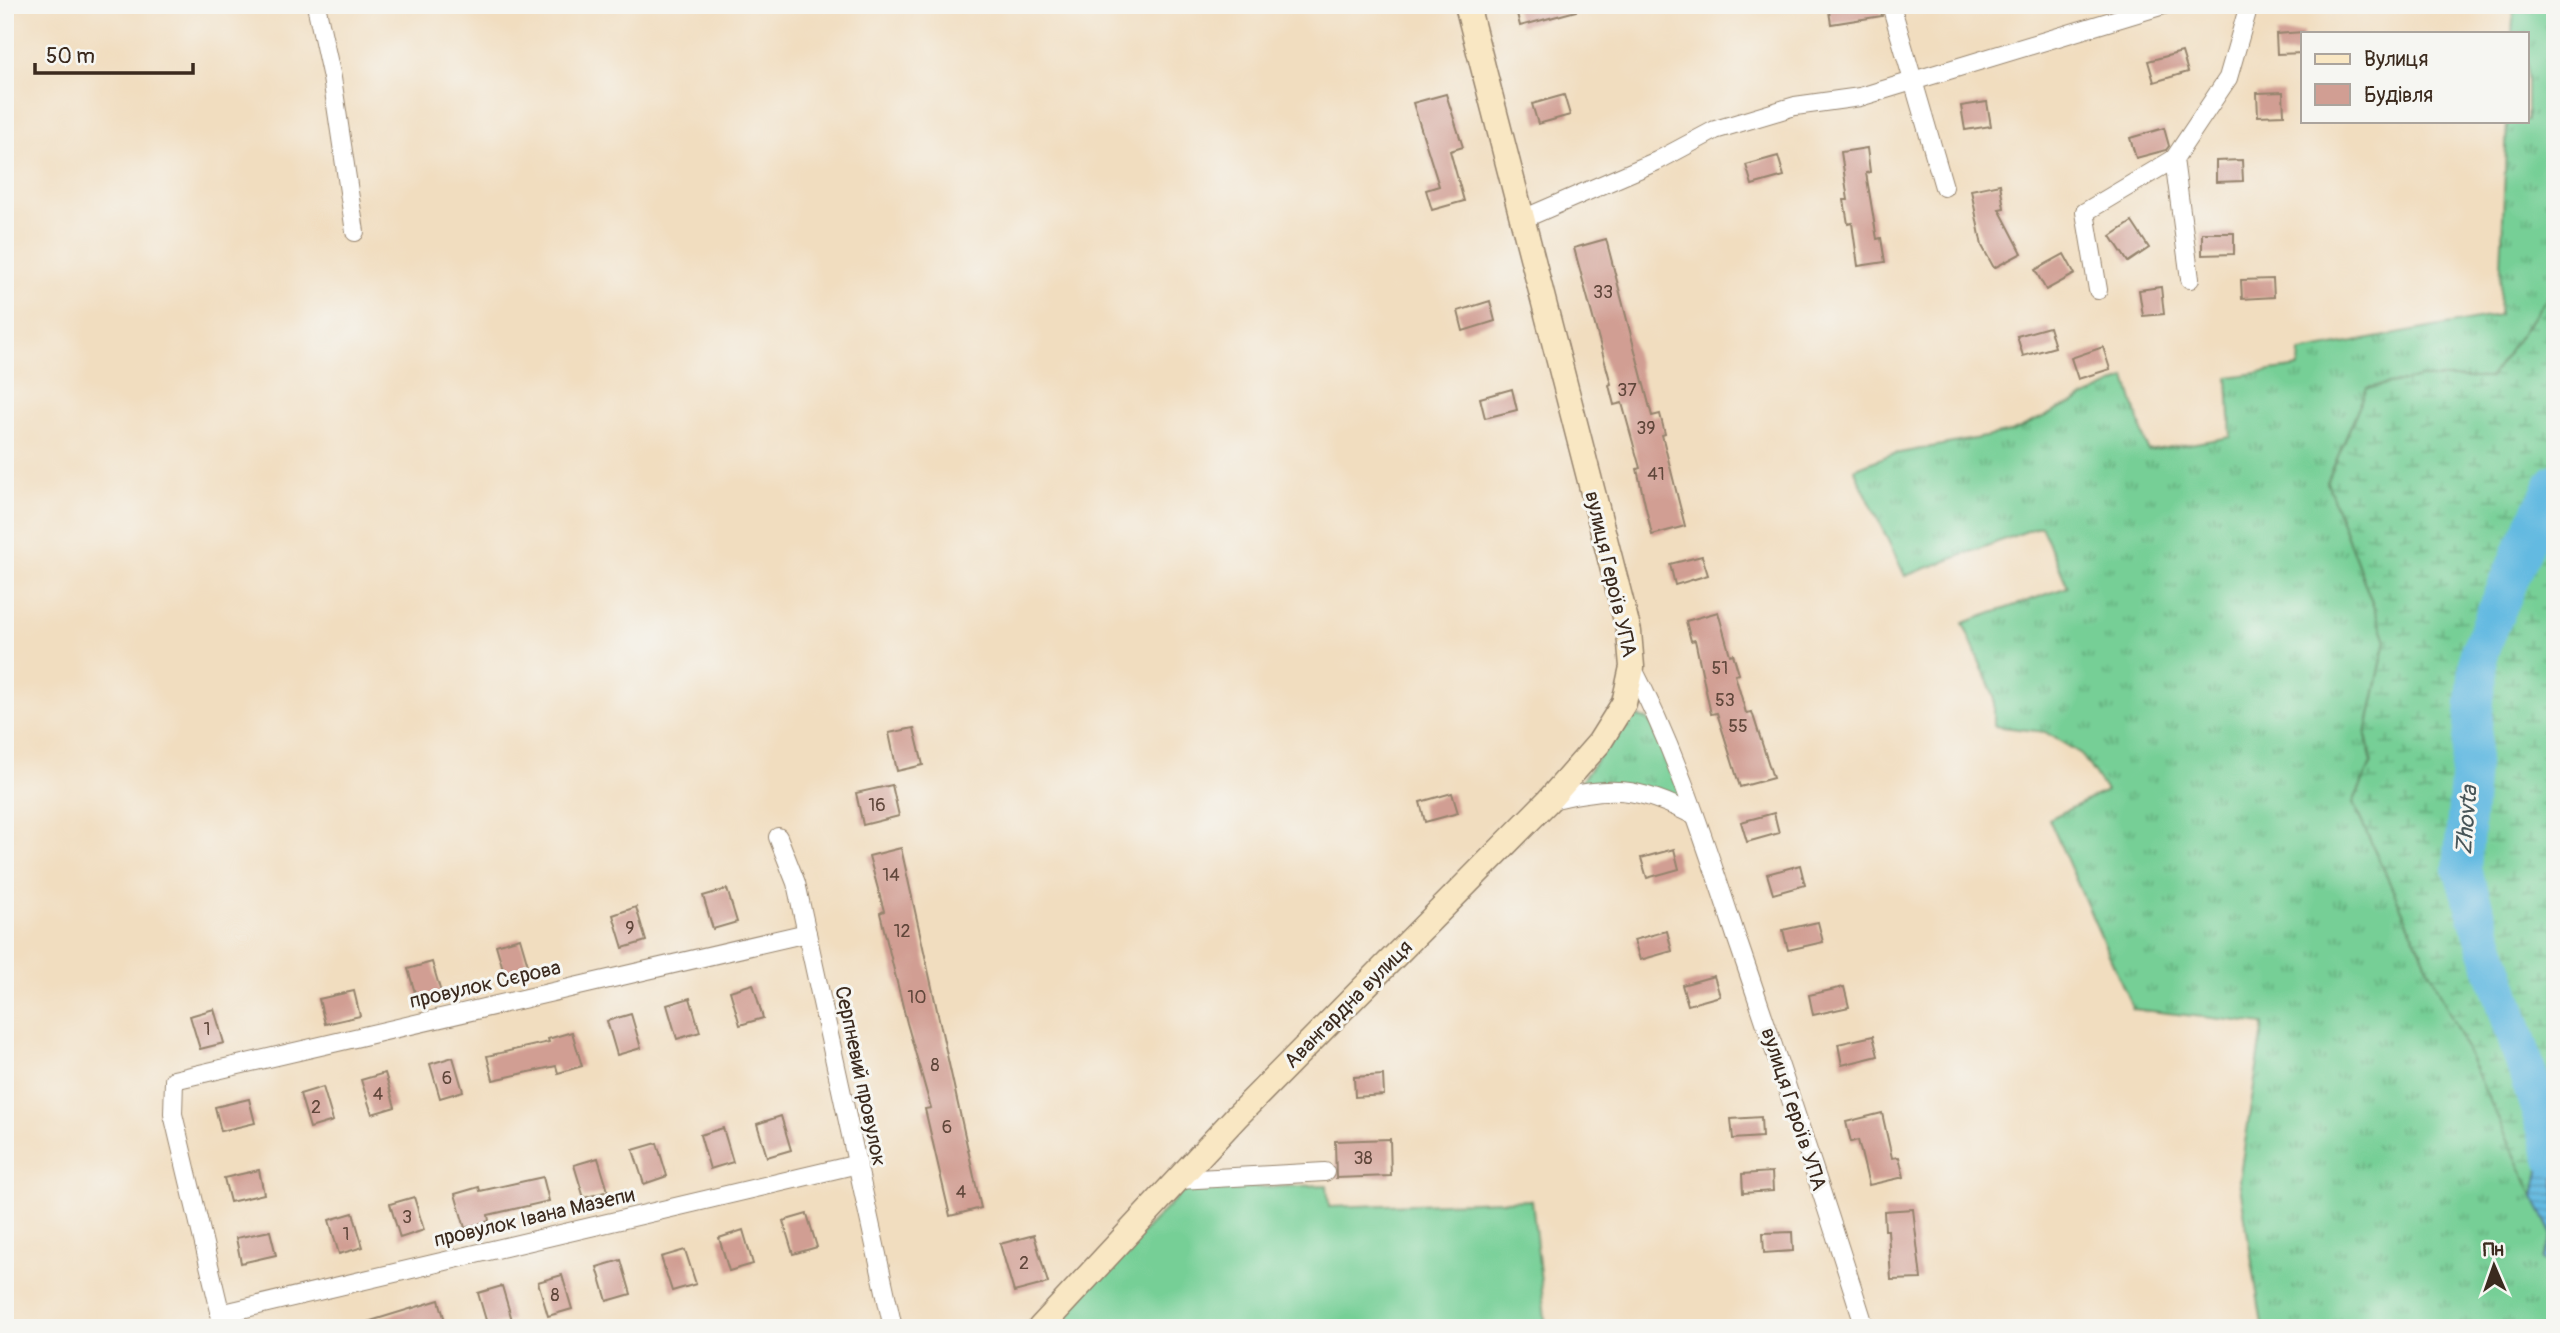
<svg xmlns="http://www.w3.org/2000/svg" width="2560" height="1333" viewBox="0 0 2560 1333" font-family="Pangolin,sans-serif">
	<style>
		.grass { fill: url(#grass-tufts); stroke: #587c5a; stroke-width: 2 }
		.wetland { fill: url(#wetland-marsh); stroke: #587c5a; stroke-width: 2 }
		.garden { fill: #76cf96; stroke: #587c5a; stroke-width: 2 }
		.water { fill: url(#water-rules); stroke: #507280; stroke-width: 2 }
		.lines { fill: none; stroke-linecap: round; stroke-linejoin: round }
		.river { stroke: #64bae1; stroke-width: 38 }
		.building { fill: #d19e93 }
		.street-casing { stroke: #96846e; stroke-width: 20 }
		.secondary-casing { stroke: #96846e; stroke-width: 27 }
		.street { stroke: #fff; stroke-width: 18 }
		.secondary { stroke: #f9e7c3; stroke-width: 24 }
		.labels { text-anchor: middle; stroke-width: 6; stroke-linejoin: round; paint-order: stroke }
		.number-label { font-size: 18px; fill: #60473b }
		.street-label { font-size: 21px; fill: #3b2a1e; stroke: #f6f6f2 }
		.water-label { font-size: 23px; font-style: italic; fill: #475558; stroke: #f6f6f2 }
	</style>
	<defs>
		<pattern id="grass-tufts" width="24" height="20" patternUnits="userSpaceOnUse" patternTransform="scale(1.75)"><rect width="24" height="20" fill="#76cf96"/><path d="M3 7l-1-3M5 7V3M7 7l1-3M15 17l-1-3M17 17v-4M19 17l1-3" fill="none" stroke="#62a87a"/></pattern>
		<pattern id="wetland-marsh" width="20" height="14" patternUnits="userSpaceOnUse" patternTransform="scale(1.75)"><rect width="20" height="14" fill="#76cf96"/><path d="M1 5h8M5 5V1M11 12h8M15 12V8" fill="none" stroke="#62a87a"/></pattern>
		<pattern id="water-rules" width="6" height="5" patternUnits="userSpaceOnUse" patternTransform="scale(1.75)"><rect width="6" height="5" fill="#64bae1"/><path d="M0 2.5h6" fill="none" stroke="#5497b6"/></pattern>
	</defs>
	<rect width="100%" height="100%" fill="#f6f6f2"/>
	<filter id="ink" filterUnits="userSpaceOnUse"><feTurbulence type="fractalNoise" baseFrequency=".0143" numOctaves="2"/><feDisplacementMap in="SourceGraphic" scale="14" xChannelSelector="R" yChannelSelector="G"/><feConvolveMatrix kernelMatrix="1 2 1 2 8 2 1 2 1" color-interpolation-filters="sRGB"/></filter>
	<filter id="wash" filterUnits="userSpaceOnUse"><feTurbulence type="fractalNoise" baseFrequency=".00686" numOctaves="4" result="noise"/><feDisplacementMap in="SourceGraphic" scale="28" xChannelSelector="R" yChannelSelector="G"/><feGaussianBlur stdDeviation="1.57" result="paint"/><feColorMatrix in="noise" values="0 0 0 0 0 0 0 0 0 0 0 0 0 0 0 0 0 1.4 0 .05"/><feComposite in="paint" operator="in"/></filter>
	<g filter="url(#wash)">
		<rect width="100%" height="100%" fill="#f1ddbf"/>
		<g class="grass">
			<polygon points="2514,5 2555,5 2555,286 2490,378 2421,378 2327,482 2386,640 2366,735 2372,762 2353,803 2553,1235 2542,1259 2555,1267 2555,1328 2266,1328 2262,1324 2239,1180 2264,1024 2133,1009 2049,819 2106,791 2081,754 2045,732 1994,726 1994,696 1963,623 2068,587 2041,526 1905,576 1854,469 1889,455 2011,432 2126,378 2148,451 2231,437 2228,377 2299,367 2300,352 2499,315 2507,121 2527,121 2527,33 2512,33"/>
			<path d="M1637,717l10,2 6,7 32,77c-49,-17 -58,-24 -110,-14l46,-61z"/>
		</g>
		<polygon class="wetland" points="2555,286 2555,1142 2543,1149 2534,1197 2353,803 2372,762 2366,735 2386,640 2327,482 2367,388 2421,378 2490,378"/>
		<polygon class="garden" points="1327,1185 1329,1207 1532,1200 1546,1328 1051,1328 1184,1190"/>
		<polygon class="water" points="2555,1142 2555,1267 2542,1260 2553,1235 2534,1197 2543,1149"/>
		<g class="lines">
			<polyline class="river" points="2555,483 2524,546 2479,652 2462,869 2555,1158"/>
		</g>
		<g id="blocks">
			<g class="building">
				<polygon points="1515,5 1575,5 1576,11 1520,26"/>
				<polygon points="1828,5 1880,5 1882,16 1831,24"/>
				<polygon points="2303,32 2303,53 2277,54 2276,34"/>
				<polygon points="2182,52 2188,72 2154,82 2148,61"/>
				<polygon points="2283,92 2284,115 2258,116 2257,93"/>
				<polygon points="1446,94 1463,147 1450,151 1464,201 1432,210 1426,190 1439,186 1413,103"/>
				<polygon points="1564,95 1570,115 1538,124 1532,104"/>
				<polygon points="1987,102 1991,126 1965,130 1961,106"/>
				<polygon points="2164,128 2169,146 2166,150 2136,158 2130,138"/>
				<polygon points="1867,148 1870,172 1866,173 1877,239 1881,238 1885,262 1858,266 1852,223 1848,224 1844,200 1848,200 1841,152"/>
				<polygon points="1778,156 1784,176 1752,185 1746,165"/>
				<polygon points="2242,160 2243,181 2216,182 2216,161"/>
				<polygon points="2000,184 2004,208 1999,209 2022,253 1994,268 1982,246 1971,190"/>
				<polygon points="2132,222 2149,248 2128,262 2111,236"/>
				<polygon points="2202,233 2234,233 2234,254 2202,255"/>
				<polygon points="1606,239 1652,416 1660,414 1665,434 1662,435 1685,526 1652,535 1637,469 1640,468 1622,403 1614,405 1609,385 1611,384 1574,248"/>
				<polygon points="2064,254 2075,274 2046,290 2035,270"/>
				<polygon points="2273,279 2274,297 2242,299 2241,280"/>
				<polygon points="2161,287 2164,314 2143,316 2139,290"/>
				<polygon points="1490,301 1495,321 1463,331 1458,311"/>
				<polygon points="2049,327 2055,347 2023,356 2017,336"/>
				<polygon points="2103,347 2110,369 2078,379 2071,358"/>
				<polygon points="1512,389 1517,410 1485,418 1480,398"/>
				<polygon points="1702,556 1708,575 1675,585 1670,564"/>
				<polygon points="1718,612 1730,655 1733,654 1739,674 1735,675 1746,713 1752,712 1773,778 1740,787 1717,713 1711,714 1695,640 1691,641 1686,621"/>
				<polygon points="914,728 923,765 897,771 889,733"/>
				<polygon points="892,785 899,816 863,825 856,793"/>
				<polygon points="1452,793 1458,813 1425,822 1420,802"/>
				<polygon points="1774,813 1779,833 1747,842 1741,822"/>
				<polygon points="901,848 981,1208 950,1216 925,1109 931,1108 907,1023 880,913 884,911 869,856"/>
				<polygon points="1674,849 1679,869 1647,878 1641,858"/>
				<polygon points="1800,865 1805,885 1773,894 1767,874"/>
				<polygon points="727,889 737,922 713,929 703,896"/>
				<polygon points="636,907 646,941 623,948 613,915"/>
				<polygon points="1818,922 1823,942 1788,950 1783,930"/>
				<polygon points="1667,931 1672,951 1640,960 1634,940"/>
				<polygon points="520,938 530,972 506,979 496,945"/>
				<polygon points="432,962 442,996 418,1003 408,969"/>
				<polygon points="1714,976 1720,996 1688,1005 1682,985"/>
				<polygon points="753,984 763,1018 740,1025 730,991"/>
				<polygon points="1844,987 1849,1007 1813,1015 1809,995"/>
				<polygon points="354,991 360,1016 325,1024 319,999"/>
				<polygon points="690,998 700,1032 677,1039 667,1005"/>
				<polygon points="214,1009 224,1043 200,1049 190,1016"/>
				<polygon points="631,1014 641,1048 617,1055 607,1021"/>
				<polygon points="572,1032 582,1066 558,1073 556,1066 493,1080 487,1056 549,1042 548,1039"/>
				<polygon points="1873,1036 1878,1056 1842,1065 1838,1044"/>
				<polygon points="453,1057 463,1091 440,1098 430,1064"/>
				<polygon points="385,1073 395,1107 372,1114 361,1080"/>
				<polygon points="1383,1075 1384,1095 1355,1097 1354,1077"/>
				<polygon points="323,1087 333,1121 310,1128 300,1094"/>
				<polygon points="249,1099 255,1123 221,1131 215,1107"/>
				<polygon points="1882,1113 1892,1158 1899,1157 1904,1177 1869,1185 1858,1140 1851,1142 1846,1122"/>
				<polygon points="781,1116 791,1150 767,1157 757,1124"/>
				<polygon points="1761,1117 1762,1137 1733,1139 1731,1119"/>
				<polygon points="723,1128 733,1162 710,1169 700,1135"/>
				<polygon points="1390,1139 1391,1176 1336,1178 1335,1141"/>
				<polygon points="657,1143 667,1176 644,1184 633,1150"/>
				<polygon points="598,1158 608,1191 584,1198 574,1165"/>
				<polygon points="259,1170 264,1194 230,1202 224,1178"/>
				<polygon points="1772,1172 1773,1191 1743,1193 1742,1174"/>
				<polygon points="543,1177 549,1201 488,1215 489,1221 465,1228 455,1194 479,1187 480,1191"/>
				<polygon points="414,1197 424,1230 400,1238 390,1204"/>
				<polygon points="1913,1209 1921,1279 1891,1280 1888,1230 1885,1230 1884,1211"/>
				<polygon points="353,1213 363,1247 339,1254 329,1220"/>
				<polygon points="807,1214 817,1247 793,1254 783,1221"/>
				<polygon points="743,1230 753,1264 729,1271 719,1238"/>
				<polygon points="270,1231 276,1255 241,1263 236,1238"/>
				<polygon points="1792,1232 1793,1251 1764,1253 1763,1233"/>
				<polygon points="1034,1235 1048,1283 1014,1292 1000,1244"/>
				<polygon points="685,1250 696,1284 672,1291 661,1257"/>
				<polygon points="621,1260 631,1294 607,1301 597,1267"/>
				<polygon points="562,1275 572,1309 548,1316 538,1282"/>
				<polygon points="502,1286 512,1320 488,1327 478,1293"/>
				<polygon points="439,1300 447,1328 365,1328 364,1323"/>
			</g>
		</g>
	</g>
	<g filter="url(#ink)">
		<use href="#blocks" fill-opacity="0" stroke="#96846e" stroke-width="2"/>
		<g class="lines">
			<g class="street-casing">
				<g id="street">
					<polyline points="316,5 332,78 355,232"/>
					<polyline points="1891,5 1944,187"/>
					<polyline points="1523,219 1657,161 1715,130 1795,106 1860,97 2164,5"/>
					<polyline points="2190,279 2174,159 2228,78 2249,5"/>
					<polyline points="2098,290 2085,212 2174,159"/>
					<path d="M1632,667c45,86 74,179 105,272 44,129 87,259 128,389"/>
					<path d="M1548,801c62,-16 90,-15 147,15"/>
					<polyline points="778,837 796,883 893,1328"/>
					<polyline points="1179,1180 1325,1172"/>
					<polyline points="220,1314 858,1164"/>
					<polyline points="224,1328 173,1114 174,1080 807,933"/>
				</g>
			</g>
			<g class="secondary-casing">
				<polyline id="secondary" points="1040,1328 1236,1117 1548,801 1599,743 1624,703 1632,667 1629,632 1467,5"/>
			</g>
			<use href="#street" class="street"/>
			<use href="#secondary" class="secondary"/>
		</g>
	</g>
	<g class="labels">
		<g class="number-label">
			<text x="1603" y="298">33</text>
			<text x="1627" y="396">37</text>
			<text x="1646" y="434">39</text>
			<text x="1656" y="480">41</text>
			<text x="1720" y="674">51</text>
			<text x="1725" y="706">53</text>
			<text x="1738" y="732">55</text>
			<text x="877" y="811">16</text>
			<text x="891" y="881">14</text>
			<text x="630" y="934">9</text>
			<text x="902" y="937">12</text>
			<text x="917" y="1003">10</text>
			<text x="207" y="1035">1</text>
			<text x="935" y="1071">8</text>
			<text x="447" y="1084">6</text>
			<text x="378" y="1100">4</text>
			<text x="316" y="1113">2</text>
			<text x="947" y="1133">6</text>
			<text x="1363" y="1164">38</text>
			<text x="961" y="1198">4</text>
			<text x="407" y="1223">3</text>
			<text x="346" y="1240">1</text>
			<text x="1024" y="1269">2</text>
			<text x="555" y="1301">8</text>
		</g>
		<g class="street-label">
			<text transform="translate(1611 574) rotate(77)" y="7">вулиця Героїв УПА</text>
			<text transform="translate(485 984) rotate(-13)" y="7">провулок Сєрова</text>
			<text transform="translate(1348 1004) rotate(-45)" y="7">Авангардна вулиця</text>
			<text transform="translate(861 1076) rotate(78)" y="7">Серпневий провулок</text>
			<text transform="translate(1794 1109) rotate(72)" y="7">вулиця Героїв УПА</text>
			<text transform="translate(534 1217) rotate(-13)" y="7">провулок Івана Мазепи</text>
		</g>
		<g class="water-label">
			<text transform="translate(2466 820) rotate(-85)" y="8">Zhovta</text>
		</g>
	</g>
	<rect width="2560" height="1333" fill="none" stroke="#f6f6f2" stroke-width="28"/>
	<rect x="2301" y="32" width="228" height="91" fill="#f6f6f2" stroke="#aba49d" stroke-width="2"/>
	<rect x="2315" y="54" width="35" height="10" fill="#f9e7c3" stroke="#aba49d" stroke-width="2"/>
	<text x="2364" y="66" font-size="21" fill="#3b2a1e">Вулиця</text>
	<rect x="2315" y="84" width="35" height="21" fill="#d19e93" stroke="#aba49d" stroke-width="2"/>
	<text x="2364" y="102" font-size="21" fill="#3b2a1e">Будівля</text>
	<g transform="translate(2494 1266) rotate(358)" stroke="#f6f6f2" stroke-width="5" paint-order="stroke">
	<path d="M0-5L12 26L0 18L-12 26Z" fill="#3b2a1e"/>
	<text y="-10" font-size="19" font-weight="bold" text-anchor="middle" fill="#3b2a1e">Пн</text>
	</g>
	<path d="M35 63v10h158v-10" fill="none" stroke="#3b2a1e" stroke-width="3.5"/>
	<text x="46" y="63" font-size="21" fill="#3b2a1e" stroke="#f6f6f2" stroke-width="5" paint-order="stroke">50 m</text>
</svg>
